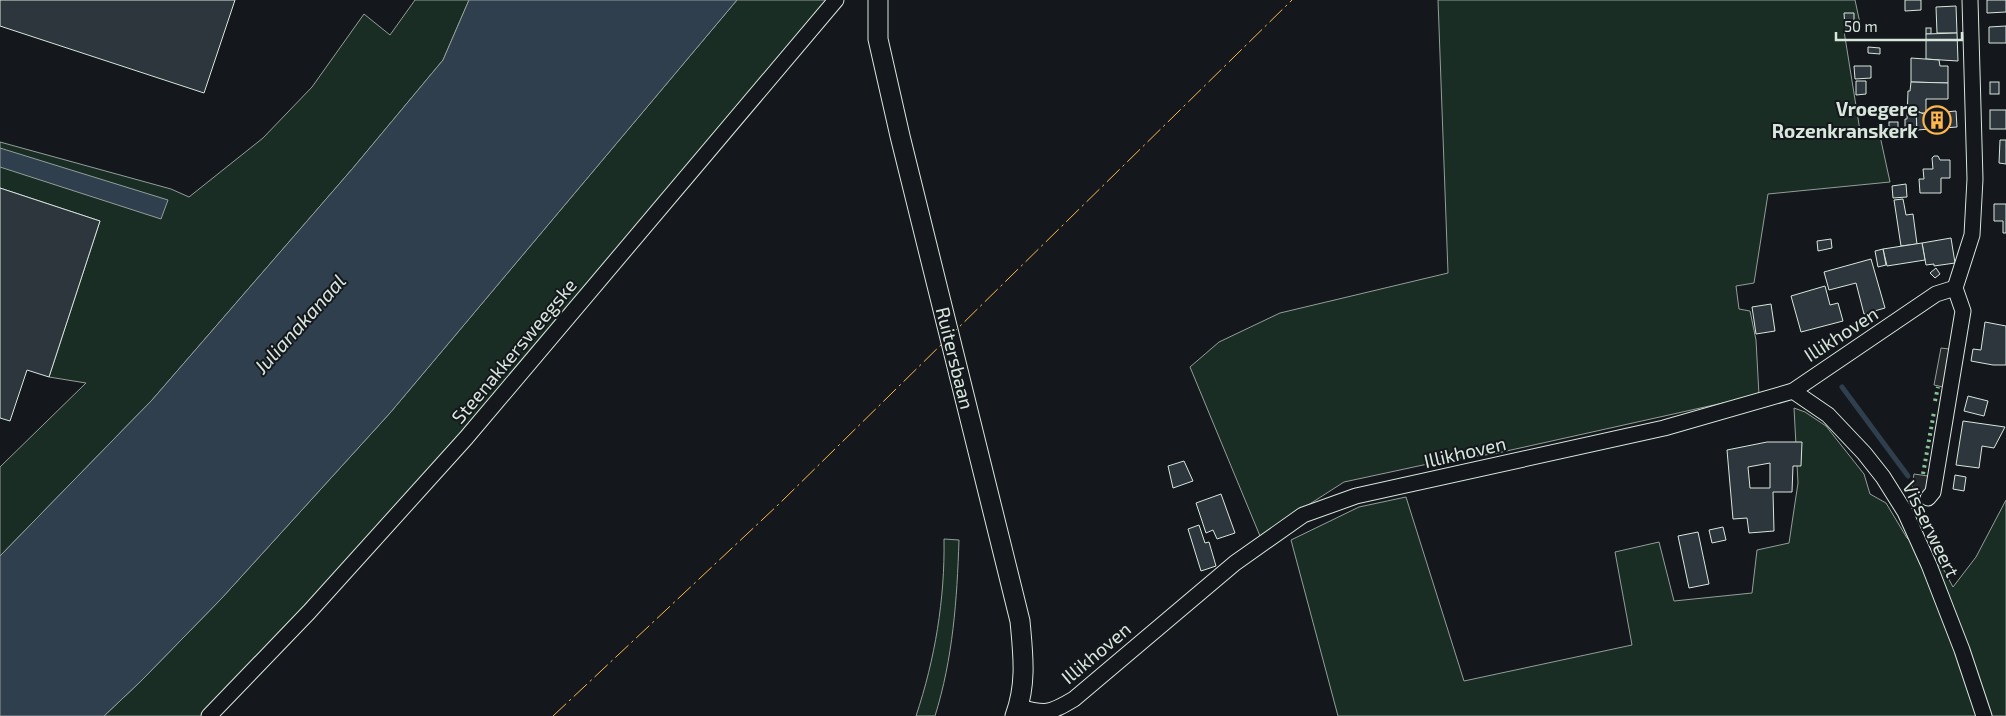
<svg xmlns="http://www.w3.org/2000/svg" width="2006" height="716" viewBox="0 0 2006 716" font-family="'Exo 2',sans-serif">
	<style>
		.green { fill: #1a2d24; stroke: #939e99 }
		.parking { fill: #24282b; stroke: #939e99 }
		.water { fill: #2f3f4d; stroke: #939e99 }
		.lines { fill: none; stroke-linecap: round; stroke-linejoin: round }
		.stream { stroke: #2f3f4d; stroke-width: 5 }
		.building { fill: #2c363c; stroke: #d8e6dc; fill-rule: evenodd }
		.minor-casing { stroke: #d8e6dc; stroke-width: 17 }
		.tertiary-casing { stroke: #d8e6dc; stroke-width: 21 }
		.minor { stroke: #14181c; stroke-width: 15 }
		.tertiary { stroke: #14181c; stroke-width: 19 }
		.hedge { stroke: #8ac095; stroke-width: 4; stroke-dasharray: 2.5 4; stroke-linecap: butt }
		.power { stroke: #ffb74d; stroke-width: 1; stroke-dasharray: 18 4 2.5 4; stroke-linecap: butt }
		.labels { text-anchor: middle; stroke-width: 4; stroke-linejoin: round; paint-order: stroke }
		.poi-label { font-size: 19px; font-weight: bold; fill: #d8e6dc; stroke: #14181c; text-anchor: end }
		.street-label { font-size: 19px; fill: #d8e6dc; stroke: #14181c }
		.water-label { font-size: 20px; font-style: italic; fill: #d8e6dc; stroke: #14181c }
	</style>
	<rect width="100%" height="100%" fill="#14181c"/>
	<g class="green">
		<polygon points="415,0 469,0 443,60 353,168 152,400 0,556 0,467 86,383 49,377 100,221 0,188 0,142 171,189 189,197 263,138 312,87 364,14 390,35"/>
		<polygon points="737,0 828,0 509,387 209,716 104,716 141,681 221,599 390,413"/>
		<polygon points="1438,0 1855,0 1861,28 1844,31 1861,137 1880,136 1890,182 1768,194 1754,283 1736,286 1739,309 1750,311 1756,340 1759,395 1493,454 1451,459 1344,482 1260,536 1190,367 1219,342 1280,313 1448,273"/>
		<polygon points="1794,408 1805,412 1826,426 1864,474 1870,494 1886,503 1907,538 1944,570 1953,587 1976,557 2006,500 2006,716 1338,716 1291,540 1359,507 1406,497 1464,681 1632,645 1615,552 1659,542 1674,601 1752,593 1757,550 1789,543 1798,483"/>
		<path d="M944,539l15,1c-2,60 -6,118 -24,176h-19c19,-57 29,-117 28,-177z"/>
	</g>
	<g class="parking">
		<polygon points="1941,348 1949,349 1943,387 1934,385"/>
		<polygon points="1914,474 1928,476 1924,499 1915,497 1912,486"/>
	</g>
	<g class="water">
		<polygon points="469,0 737,0 390,413 221,599 141,681 104,716 0,716 0,556 152,400 353,168 443,60"/>
		<polygon points="0,148 168,200 161,219 0,167"/>
	</g>
	<g class="lines">
		<polyline class="stream" points="1842,387 1908,476"/>
	</g>
	<g class="building">
		<polygon points="0,0 235,0 204,93 0,26"/>
		<polygon points="1905,0 1921,0 1921,10 1905,11"/>
		<polygon points="1987,0 2006,0 2006,12 1987,13"/>
		<polygon points="1956,6 1957,33 1937,33 1936,7"/>
		<polygon points="1844,13 1854,13 1854,27 1845,28"/>
		<polygon points="2006,26 2006,43 1989,43 1989,27"/>
		<rect x="1926" y="28" width="5" height="6"/>
		<polygon points="1957,33 1958,61 1926,59 1926,34"/>
		<polygon points="1868,47 1880,48 1880,54 1868,53"/>
		<polygon points="1911,58 1939,60 1940,66 1948,66 1948,83 1911,82"/>
		<polygon points="1854,66 1871,66 1871,78 1855,79"/>
		<polygon points="1856,81 1866,81 1866,94 1856,95"/>
		<polygon points="1911,82 1948,83 1948,99 1926,99 1926,113 1919,113 1919,111 1916,111 1917,130 1905,130 1905,119 1907,119 1908,91 1910,91"/>
		<rect x="1990" y="82" width="9" height="12"/>
		<rect x="1990" y="110" width="16" height="19"/>
		<polygon points="1916,111 1924,114 1956,111 1957,127 1917,130"/>
		<rect x="1889" y="122" width="9" height="9"/>
		<rect x="1877" y="127" width="9" height="6"/>
		<polygon points="2000,140 2006,140 2006,164 1999,163"/>
		<polygon points="1934,156 1938,156 1940,160 1950,160 1950,178 1941,178 1941,193 1920,193 1919,179 1924,179 1923,169 1933,169 1932,158"/>
		<polygon points="1906,184 1907,197 1893,198 1892,186"/>
		<polygon points="0,188 100,221 49,377 27,370 10,421 0,418"/>
		<polygon points="1903,199 1906,215 1913,214 1917,244 1901,246 1894,200"/>
		<polygon points="1994,204 2006,204 2006,233 2003,233 2003,221 1994,221"/>
		<polygon points="1951,238 1955,263 1934,266 1934,264 1926,265 1922,243"/>
		<polygon points="1831,239 1832,248 1818,251 1817,241"/>
		<polygon points="1922,243 1925,260 1887,266 1883,249"/>
		<polygon points="1883,249 1886,265 1878,267 1875,251"/>
		<polygon points="1871,259 1885,308 1864,314 1856,283 1829,290 1824,272"/>
		<polygon points="1936,268 1940,274 1935,278 1930,273"/>
		<polygon points="1825,286 1830,305 1838,303 1843,321 1801,332 1791,296"/>
		<polygon points="1771,304 1775,331 1756,334 1752,307"/>
		<polygon points="1985,322 2006,326 2006,365 1993,365 1971,361 1973,349 1981,350"/>
		<polygon points="1968,396 1988,401 1984,416 1964,411"/>
		<polygon points="1963,421 2005,427 1994,448 1982,446 1979,468 1956,465"/>
		<path d="M1767,442h35l-1,24h-8l-1,26h-19l1,39 -25,2 -2,-15 -14,1 -6,-69zM1770,463v25h-20l-2,-21z"/>
		<polygon points="1184,461 1193,481 1173,488 1168,466"/>
		<polygon points="1955,475 1966,477 1964,491 1953,489"/>
		<polygon points="1221,494 1235,533 1217,539 1213,530 1206,533 1196,503"/>
		<polygon points="1199,525 1205,543 1209,542 1216,566 1201,571 1188,529"/>
		<polygon points="1723,527 1726,540 1712,543 1709,530"/>
		<polygon points="1698,532 1709,584 1689,588 1678,536"/>
	</g>
	<g class="lines">
		<g class="minor-casing">
			<g id="minor">
				<polyline points="1793,391 1828,415 1864,453 1883,477 1905,512 1929,565 1962,650 1984,716"/>
				<polyline points="1928,498 1933,492 1963,311 1955,288 1972,235 1975,179 1970,0"/>
				<path d="M1018,707c28,7 31,7 56,-8l161,-136 68,-48 53,-19 308,-68 129,-37 143,-97 19,-6"/>
				<polyline points="209,716 309,612 466,438 836,0"/>
			</g>
		</g>
		<g class="tertiary-casing">
			<path id="tertiary" d="M878,0v39l22,97 120,485c3,33 7,63 -5,95"/>
		</g>
		<use href="#minor" class="minor"/>
		<use href="#tertiary" class="tertiary"/>
		<g class="hedge">
			<polyline points="1935,401 1938,387"/>
			<polyline points="1923,474 1934,412"/>
		</g>
		<polyline class="power" points="553,716 779,504 1292,0"/>
	</g>
	<defs>
		<g id="building-ring" transform="scale(1.4375)"><circle r="9.5" fill="#14181c" stroke="#ffb74d" stroke-width="1.5"/><path d="M-4-6H4V6H1V3H-1V6H-4ZM-2.5-4.3h1.7v1.8h-1.7ZM.8-4.3h1.7v1.8H.8ZM-2.5-1h1.7V.8h-1.7ZM.8-1h1.7V.8H.8Z" fill="#ffb74d"/></g>
	</defs>
	<g fill-rule="evenodd">
		<use href="#building-ring" x="1937" y="120"/>
	</g>
	<g class="labels">
		<g class="poi-label">
			<text x="1918" y="116">Vroegere<tspan x="1918" dy="22">Rozenkranskerk</tspan></text>
		</g>
		<g class="street-label">
			<text transform="translate(1841 334) rotate(-33)" y="7">Illikhoven</text>
			<text transform="translate(514 351) rotate(-50)" y="7">Steenakkersweegske</text>
			<text transform="translate(955 358) rotate(76)" y="7">Ruitersbaan</text>
			<text transform="translate(1465 452) rotate(-13)" y="7">Illikhoven</text>
			<text transform="translate(1931 529) rotate(64)" y="7">Visserweert</text>
			<text transform="translate(1096 653) rotate(-40)" y="7">Illikhoven</text>
		</g>
		<g class="water-label">
			<text transform="translate(300 324) rotate(-48)" y="7">Julianakanaal</text>
		</g>
	</g>
	<path d="M1836 32v8h126v-8" fill="none" stroke="#d8e6dc" stroke-width="2.5"/>
	<text x="1844" y="32" font-size="15" fill="#d8e6dc" stroke="#14181c" stroke-width="4" paint-order="stroke">50 m</text>
</svg>
